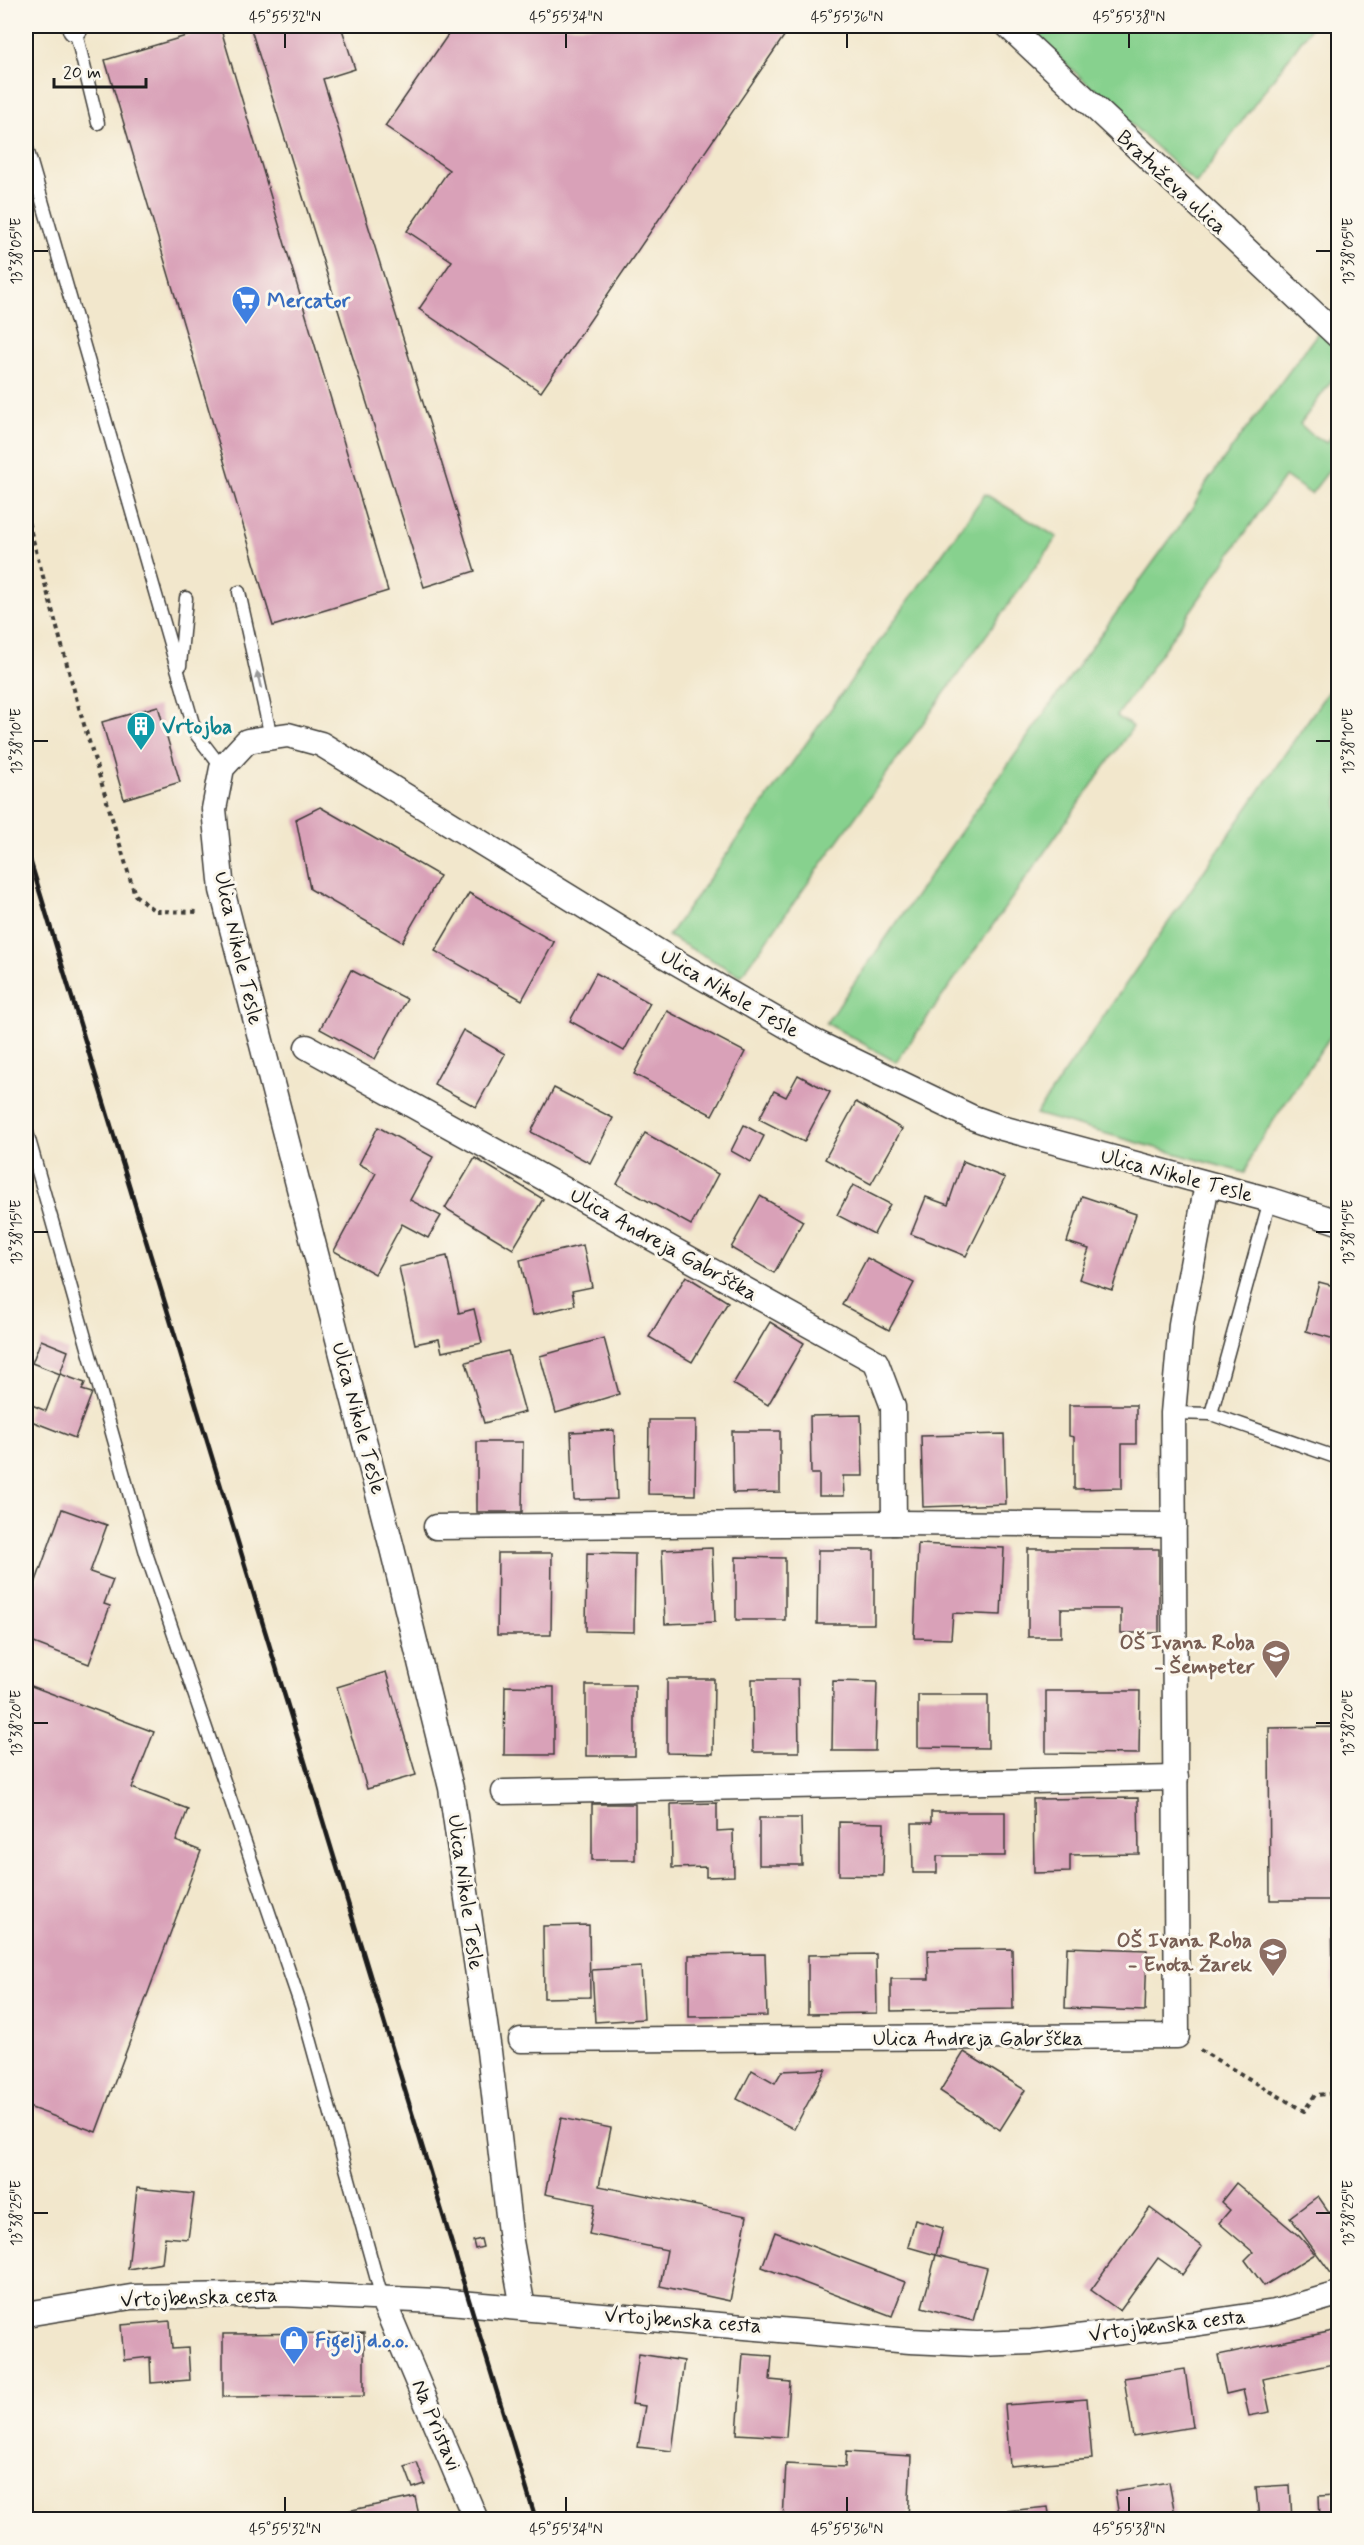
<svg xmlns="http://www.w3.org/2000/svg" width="1364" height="2545" viewBox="0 0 1364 2545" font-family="Mynerve,sans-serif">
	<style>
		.green { fill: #87d18e; stroke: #527655; stroke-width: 1.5 }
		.building { fill: #d9a1b8 }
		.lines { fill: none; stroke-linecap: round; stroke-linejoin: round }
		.lane-casing { stroke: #3c3a36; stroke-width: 15 }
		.street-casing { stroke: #3c3a36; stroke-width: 27 }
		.path { stroke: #3c3a36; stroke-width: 4; stroke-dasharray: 4.5 4.5; stroke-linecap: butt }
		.lane { stroke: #fff; stroke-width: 12 }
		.street { stroke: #fff; stroke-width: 24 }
		.rail { stroke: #1c1c1c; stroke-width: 4.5 }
		.oneway { fill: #999 }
		.ticks { fill: none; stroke: #1c1c1c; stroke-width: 2 }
		.labels { text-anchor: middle; stroke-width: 6; stroke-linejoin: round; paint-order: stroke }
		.street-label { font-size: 21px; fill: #1c1c1c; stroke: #fbf7ec }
		.shop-label { font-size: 21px; font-weight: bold; fill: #366cbe; stroke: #fbf7ec; text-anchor: start }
		.culture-label { font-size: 21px; font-weight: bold; fill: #0d838f; stroke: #fbf7ec; text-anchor: start }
		.education-label { font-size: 21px; font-weight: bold; fill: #785e54; stroke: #fbf7ec; text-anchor: end }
		.neatline { fill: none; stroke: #1c1c1c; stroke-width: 2 }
		.ticks-label { font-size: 15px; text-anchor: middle; fill: #1c1c1c }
	</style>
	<rect width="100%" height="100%" fill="#fbf7ec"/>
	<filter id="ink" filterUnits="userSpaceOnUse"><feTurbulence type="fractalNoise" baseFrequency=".0167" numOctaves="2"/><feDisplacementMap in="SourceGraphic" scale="12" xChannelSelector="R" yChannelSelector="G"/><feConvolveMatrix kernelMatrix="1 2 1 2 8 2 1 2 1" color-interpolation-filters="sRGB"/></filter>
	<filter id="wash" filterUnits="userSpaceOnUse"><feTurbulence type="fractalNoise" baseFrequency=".008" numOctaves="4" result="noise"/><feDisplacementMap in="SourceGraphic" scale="24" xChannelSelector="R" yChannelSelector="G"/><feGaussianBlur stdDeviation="1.35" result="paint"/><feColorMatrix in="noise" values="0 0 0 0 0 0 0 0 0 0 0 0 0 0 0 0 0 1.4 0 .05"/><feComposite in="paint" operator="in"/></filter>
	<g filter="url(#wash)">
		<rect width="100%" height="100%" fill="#f2e7cc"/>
		<g class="green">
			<polygon points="1025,26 1312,26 1196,184"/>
			<polygon points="1322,327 1338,341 1338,372 1300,424 1312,435 1327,443 1338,426 1338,459 1311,494 1285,476 1117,716 1133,727 896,1062 826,1023 1072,674 1192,509 1207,482"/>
			<polygon points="985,494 1057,537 741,976 668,936"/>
			<polygon points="1338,677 1338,1025 1255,1148 1245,1173 1036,1114"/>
		</g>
		<g id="blocks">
			<g class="building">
				<polygon points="220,26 388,591 273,626 105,60"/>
				<polygon points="250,26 341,26 355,69 323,79 475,571 424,587"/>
				<polygon points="454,26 791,26 541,392 419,309 452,261 407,231 449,170 385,126"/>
				<polygon points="158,706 180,782 124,799 102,722"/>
				<polygon points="320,807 440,876 402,942 310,889 296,819"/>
				<polygon points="469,893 554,942 522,1000 435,951"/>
				<polygon points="351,970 407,999 375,1059 320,1029"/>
				<polygon points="596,973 650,1003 624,1051 570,1021"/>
				<polygon points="667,1011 745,1052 712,1115 634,1074"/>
				<polygon points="463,1030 505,1054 476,1107 434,1084"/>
				<polygon points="798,1075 830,1092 804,1142 759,1119 774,1091 786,1097"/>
				<polygon points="554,1088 613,1118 590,1163 531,1132"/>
				<polygon points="856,1102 902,1129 871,1184 825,1159"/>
				<polygon points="744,1125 764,1136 751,1162 731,1151"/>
				<polygon points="378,1127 433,1157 410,1200 441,1216 428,1238 402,1224 375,1274 334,1251 376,1173 359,1164"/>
				<polygon points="645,1133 718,1174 691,1225 617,1184"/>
				<polygon points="475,1158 543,1199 513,1249 445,1208"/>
				<polygon points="963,1161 1005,1178 966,1256 911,1234 926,1197 948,1205"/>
				<polygon points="853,1185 890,1204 874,1234 837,1215"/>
				<polygon points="760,1196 803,1221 774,1273 731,1248"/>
				<polygon points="1082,1196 1136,1214 1112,1290 1079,1279 1089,1249 1067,1242"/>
				<polygon points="583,1245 592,1287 572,1291 575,1305 533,1315 520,1260"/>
				<polygon points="447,1256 459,1313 474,1309 482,1343 442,1352 439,1339 415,1344 399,1267"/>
				<polygon points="867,1258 914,1283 889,1330 842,1305"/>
				<polygon points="686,1276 728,1302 692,1362 649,1337"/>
				<polygon points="1319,1282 1338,1287 1338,1340 1306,1331"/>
				<polygon points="770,1322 804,1343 768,1405 733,1384"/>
				<polygon points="604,1338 619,1394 556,1413 540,1356"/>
				<polygon points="41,1340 68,1351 60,1374 32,1363"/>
				<polygon points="508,1351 525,1412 484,1423 466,1362"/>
				<polygon points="60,1374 85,1383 82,1390 92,1393 75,1438 26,1419 32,1405 46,1411"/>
				<polygon points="1069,1405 1136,1405 1136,1444 1122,1444 1122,1488 1074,1489 1074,1437 1069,1436"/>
				<polygon points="861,1415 863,1476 843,1476 844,1496 819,1496 819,1474 811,1474 810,1416"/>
				<polygon points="649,1420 696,1420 695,1495 648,1494"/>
				<polygon points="614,1430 617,1499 574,1500 571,1432"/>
				<polygon points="732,1431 780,1431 780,1492 733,1493"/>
				<polygon points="1004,1434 1006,1504 923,1507 921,1436"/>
				<polygon points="477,1442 523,1442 522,1512 477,1512"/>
				<polygon points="62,1509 107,1525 90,1572 113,1580 104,1604 110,1606 89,1664 26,1640 26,1609"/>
				<polygon points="918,1544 1004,1548 1001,1615 953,1613 951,1639 914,1638"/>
				<polygon points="712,1548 715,1622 665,1624 662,1550"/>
				<polygon points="1028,1549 1159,1549 1159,1633 1121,1633 1121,1609 1061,1609 1061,1637 1028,1637"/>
				<polygon points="818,1550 874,1550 874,1624 817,1624"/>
				<polygon points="498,1553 552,1553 551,1635 497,1635"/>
				<polygon points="587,1553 635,1554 634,1632 586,1631"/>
				<polygon points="736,1557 785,1558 785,1620 736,1620"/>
				<polygon points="386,1672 416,1775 367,1789 337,1687"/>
				<polygon points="667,1679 714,1679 713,1754 667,1753"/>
				<polygon points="752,1679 798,1679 799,1752 753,1752"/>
				<polygon points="833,1681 877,1682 875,1751 832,1751"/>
				<polygon points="26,1684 154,1732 132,1788 188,1809 176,1841 201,1851 96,2132 26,2106"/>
				<rect x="586" y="1685" width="49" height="71"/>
				<polygon points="505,1686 554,1687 554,1755 504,1755"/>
				<polygon points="1046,1691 1140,1691 1139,1754 1046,1753"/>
				<polygon points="918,1695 988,1695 988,1748 918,1747"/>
				<polygon points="1338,1727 1338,2082 1334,2082 1332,1900 1270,1900 1269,1728"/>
				<polygon points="1138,1798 1139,1854 1070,1855 1070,1872 1034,1873 1033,1799"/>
				<polygon points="717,1803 717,1831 733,1830 734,1876 706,1877 706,1867 672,1868 671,1804"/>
				<rect x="592" y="1804" width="43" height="56"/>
				<polygon points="931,1812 1005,1812 1005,1856 937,1856 937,1873 913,1873 912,1823 931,1823"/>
				<polygon points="759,1818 801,1818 802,1865 759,1865"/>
				<polygon points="839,1822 884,1823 883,1876 839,1875"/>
				<polygon points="589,1925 590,1997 544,1998 543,1926"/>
				<polygon points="1067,1947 1147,1950 1145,2011 1065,2008"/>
				<polygon points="1012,1949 1013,2009 891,2011 891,1979 929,1979 928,1950"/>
				<polygon points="765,1954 767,2016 689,2017 689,1955"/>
				<polygon points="876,1954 877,2013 808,2014 808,1955"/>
				<polygon points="641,1967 644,2019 595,2022 592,1970"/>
				<polygon points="964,2052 1025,2090 1000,2130 940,2091"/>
				<polygon points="826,2069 794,2129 737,2099 752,2070 775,2083 782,2071"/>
				<polygon points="561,2118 611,2128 599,2186 747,2216 730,2301 660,2286 667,2250 589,2234 595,2204 545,2194"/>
				<polygon points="1236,2183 1299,2236 1315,2254 1264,2286 1245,2260 1253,2252 1219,2223 1230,2210 1221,2202"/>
				<polygon points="137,2188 194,2194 188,2239 165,2237 162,2263 128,2269"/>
				<polygon points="1318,2196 1338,2225 1338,2272 1333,2276 1290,2217"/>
				<polygon points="1150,2208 1202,2247 1182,2275 1158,2258 1120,2311 1091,2290"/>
				<polygon points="915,2220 943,2228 936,2255 908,2247"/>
				<polygon points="775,2232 905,2282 892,2316 762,2267"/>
				<polygon points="481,2239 483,2247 475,2249 473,2241"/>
				<polygon points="936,2255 987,2268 973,2321 922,2307"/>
				<polygon points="170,2321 172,2349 188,2348 190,2380 151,2383 150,2357 124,2360 121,2325"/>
				<polygon points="1338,2330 1338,2363 1263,2379 1270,2412 1249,2416 1243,2390 1226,2394 1218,2355"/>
				<polygon points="364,2333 364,2396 223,2397 223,2334"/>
				<polygon points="639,2354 684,2361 672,2451 638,2447 645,2406 632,2404"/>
				<polygon points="743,2354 772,2356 770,2380 790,2382 786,2437 737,2434"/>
				<polygon points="1185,2369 1193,2427 1133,2437 1124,2378"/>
				<polygon points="1087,2399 1092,2459 1010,2466 1005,2405"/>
				<polygon points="846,2452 911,2456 908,2520 783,2520 786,2464 845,2467"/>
				<polygon points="417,2463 425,2484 413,2488 405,2467"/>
				<polygon points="1169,2482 1176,2520 1108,2520 1119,2516 1115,2491"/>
				<polygon points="1290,2485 1292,2520 1259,2520 1256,2487"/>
				<polygon points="1334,2495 1335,2506 1338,2506 1338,2520 1320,2520 1319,2496"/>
				<polygon points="415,2497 420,2520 313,2520 313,2518"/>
				<polygon points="1048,2507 1050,2520 1008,2520 1007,2511"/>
				<polygon points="1226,2516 1226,2520 1205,2520 1205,2517"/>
			</g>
		</g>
	</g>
	<g filter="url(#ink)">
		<use href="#blocks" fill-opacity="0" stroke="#3c3a36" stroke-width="1.5"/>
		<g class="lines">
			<g class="lane-casing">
				<g id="lane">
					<polyline points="75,29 98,123"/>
					<polyline points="26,145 196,734 222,768"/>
					<polyline points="239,592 271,737"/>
					<polyline points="180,666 186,598"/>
					<polyline points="26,1129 146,1553 301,2006 382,2298"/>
					<polyline points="1173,1413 1211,1414 1270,1200"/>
					<polyline points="1211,1414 1338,1458"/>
				</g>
			</g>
			<g class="street-casing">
				<g id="street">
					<polyline points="74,26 75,29"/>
					<polyline points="1008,26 1338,336"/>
					<polyline points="307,1047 876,1362 893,1407 894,1523"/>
					<polyline points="436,1527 894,1523 1174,1525"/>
					<polyline points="504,1792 1176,1778"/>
					<polyline points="521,2040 1177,2036 1173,1413 1181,1324 1207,1184"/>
					<polyline points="382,2298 476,2520"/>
					<polyline points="523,2308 511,2241 489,2051 451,1788 392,1548 222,890 214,809 222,768 247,741 288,735 321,744 662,954 813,1041 971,1117 1002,1128 1270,1200 1338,1222"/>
					<polyline points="26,2314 131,2297 283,2294 437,2301 910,2341 977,2344 1032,2342 1194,2324 1275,2312 1338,2294"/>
				</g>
			</g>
			<g class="path">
				<polyline points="26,514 77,701 135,895 155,911 201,912"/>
				<polyline points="1200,2050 1304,2111 1315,2095 1338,2093"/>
			</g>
			<use href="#lane" class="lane"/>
			<use href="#street" class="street"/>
			<polyline class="rail" points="26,847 536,2520"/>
		</g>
		<defs><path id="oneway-solid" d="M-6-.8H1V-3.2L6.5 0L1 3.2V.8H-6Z" transform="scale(1.5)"/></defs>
		<use class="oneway" href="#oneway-solid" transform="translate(259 680) rotate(-103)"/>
	</g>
	<path class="ticks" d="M285,33v15M566,33v15M847,33v15M1129,33v15M33,251h15M1316,251h15M33,741h15M1316,741h15M33,1232h15M1316,1232h15M33,1723h15M1316,1723h15M33,2213h15M1316,2213h15M285,2497v15M566,2497v15M847,2497v15M1129,2497v15"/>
	<defs>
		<g id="supermarket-pin" transform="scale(1.5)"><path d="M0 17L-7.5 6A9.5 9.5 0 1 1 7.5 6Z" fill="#3f7fe0" stroke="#fbf7ec"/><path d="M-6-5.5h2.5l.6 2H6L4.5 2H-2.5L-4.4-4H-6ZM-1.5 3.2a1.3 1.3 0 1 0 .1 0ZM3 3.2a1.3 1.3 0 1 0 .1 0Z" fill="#fff"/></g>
		<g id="building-pin" transform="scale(1.5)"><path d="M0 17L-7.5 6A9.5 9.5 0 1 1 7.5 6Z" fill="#0f9aa8" stroke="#fbf7ec"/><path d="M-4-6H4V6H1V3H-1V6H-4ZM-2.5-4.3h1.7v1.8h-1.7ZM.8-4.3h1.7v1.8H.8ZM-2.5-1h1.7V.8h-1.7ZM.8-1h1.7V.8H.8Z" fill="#fff"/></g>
		<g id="school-pin" transform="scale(1.5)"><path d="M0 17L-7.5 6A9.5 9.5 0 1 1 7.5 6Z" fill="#8d6e63" stroke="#fbf7ec"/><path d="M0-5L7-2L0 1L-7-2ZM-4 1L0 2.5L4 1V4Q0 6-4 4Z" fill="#fff"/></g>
		<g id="shop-pin" transform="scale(1.5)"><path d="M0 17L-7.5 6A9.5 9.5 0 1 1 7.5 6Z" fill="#3f7fe0" stroke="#fbf7ec"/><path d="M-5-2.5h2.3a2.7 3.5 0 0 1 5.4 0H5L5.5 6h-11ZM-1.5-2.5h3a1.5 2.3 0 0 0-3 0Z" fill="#fff"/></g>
	</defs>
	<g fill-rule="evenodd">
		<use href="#supermarket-pin" x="246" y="300"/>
		<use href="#building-pin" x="141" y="726"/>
		<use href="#school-pin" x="1276" y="1654"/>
		<use href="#school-pin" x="1273" y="1952"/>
		<use href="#shop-pin" x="294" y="2340"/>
	</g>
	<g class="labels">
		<g class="street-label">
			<text transform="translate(1172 182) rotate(43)" y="7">Bratuževa ulica</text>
			<text transform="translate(239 948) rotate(77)" y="7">Ulica Nikole Tesle</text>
			<text transform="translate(730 993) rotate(30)" y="7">Ulica Nikole Tesle</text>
			<text transform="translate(1177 1175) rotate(15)" y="7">Ulica Nikole Tesle</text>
			<text transform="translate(664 1244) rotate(29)" y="7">Ulica Andreja Gabrščka</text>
			<text transform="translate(359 1418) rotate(75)" y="7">Ulica Nikole Tesle</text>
			<text transform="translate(466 1892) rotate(82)" y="7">Ulica Nikole Tesle</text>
			<text x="978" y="2045">Ulica Andreja Gabrščka</text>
			<text transform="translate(199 2297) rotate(-2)" y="7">Vrtojbenska cesta</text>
			<text transform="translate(683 2320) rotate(4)" y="7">Vrtojbenska cesta</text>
			<text transform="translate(1167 2325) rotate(-7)" y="7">Vrtojbenska cesta</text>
			<text transform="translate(437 2425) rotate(67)" y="7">Na Pristavi</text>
		</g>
		<g class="shop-label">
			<text x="267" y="307">Mercator</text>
			<text x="315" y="2347">Figelj d.o.o.</text>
		</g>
		<g class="culture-label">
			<text x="162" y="733">Vrtojba</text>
		</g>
		<g class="education-label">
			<text x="1255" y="1649">OŠ Ivana Roba<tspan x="1255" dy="24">- Šempeter</tspan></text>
			<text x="1252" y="1947">OŠ Ivana Roba<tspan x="1252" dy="24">- Enota Žarek</tspan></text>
		</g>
	</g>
	<rect width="1364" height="2545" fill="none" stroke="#fbf7ec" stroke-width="66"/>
	<path d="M54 78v9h92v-9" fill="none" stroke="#1c1c1c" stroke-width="3"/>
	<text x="63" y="78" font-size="18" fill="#1c1c1c" stroke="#fbf7ec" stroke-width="4.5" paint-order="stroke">20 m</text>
	<rect x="33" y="33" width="1298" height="2479" class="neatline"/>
	<g class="ticks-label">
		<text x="285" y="22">45°55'32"N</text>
		<text x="566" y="22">45°55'34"N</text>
		<text x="847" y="22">45°55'36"N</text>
		<text x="1129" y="22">45°55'38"N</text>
		<text transform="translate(1348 251) rotate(-90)" y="5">13°38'05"E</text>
		<text transform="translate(16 251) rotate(-90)" y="5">13°38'05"E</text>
		<text transform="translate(1348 741) rotate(-90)" y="5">13°38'10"E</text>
		<text transform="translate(16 741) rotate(-90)" y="5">13°38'10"E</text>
		<text transform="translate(1348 1232) rotate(-90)" y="5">13°38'15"E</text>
		<text transform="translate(16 1232) rotate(-90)" y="5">13°38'15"E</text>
		<text transform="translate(1348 1723) rotate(-90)" y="5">13°38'20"E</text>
		<text transform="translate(16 1723) rotate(-90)" y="5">13°38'20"E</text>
		<text transform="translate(16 2213) rotate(-90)" y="5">13°38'25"E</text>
		<text transform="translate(1348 2213) rotate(-90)" y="5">13°38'25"E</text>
		<text x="285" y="2534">45°55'32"N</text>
		<text x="566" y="2534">45°55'34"N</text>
		<text x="847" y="2534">45°55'36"N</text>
		<text x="1129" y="2534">45°55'38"N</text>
	</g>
</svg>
